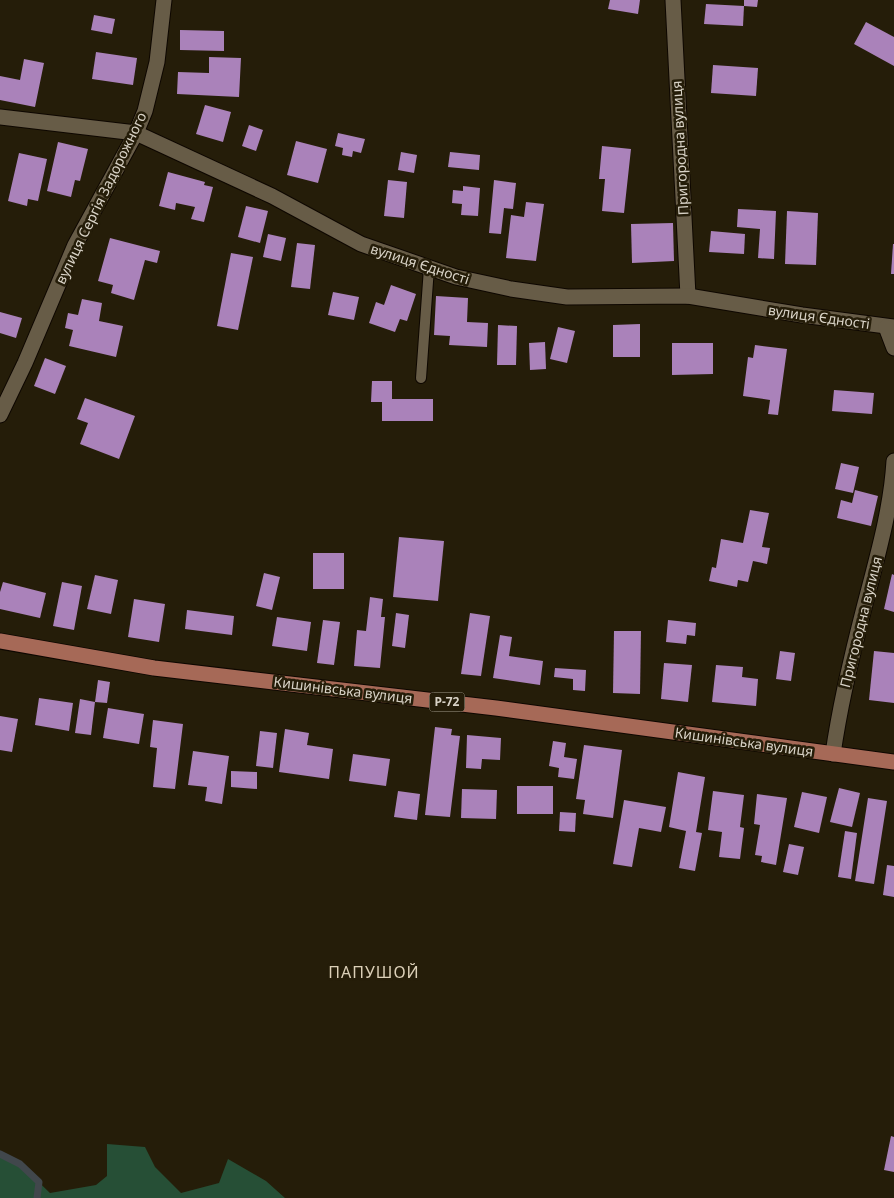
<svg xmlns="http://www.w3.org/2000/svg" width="894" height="1198" viewBox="0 0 894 1198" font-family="'Noto Sans',sans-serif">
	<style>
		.green { fill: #264f36 }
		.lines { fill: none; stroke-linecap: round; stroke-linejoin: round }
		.stream { stroke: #41474c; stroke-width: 7 }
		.building { fill: #aa82ba }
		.lane-casing { stroke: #0e0700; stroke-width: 12 }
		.street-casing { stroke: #0e0700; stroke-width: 17 }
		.primary-casing { stroke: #0e0700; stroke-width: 17 }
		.lane { stroke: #675c47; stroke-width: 10 }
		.street { stroke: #675c47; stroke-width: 15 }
		.primary { stroke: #a66957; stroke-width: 15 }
		.labels { text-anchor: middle; stroke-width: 5; stroke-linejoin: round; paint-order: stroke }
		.shield { fill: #251d09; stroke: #a29c8d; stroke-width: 1 }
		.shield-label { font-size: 12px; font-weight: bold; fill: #d8d2c6 }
		.street-label { font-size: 14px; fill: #d8d2c6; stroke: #251d09 }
		.quarter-label { font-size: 16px; letter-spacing: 1px; fill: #dcd0b8; stroke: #251d09 }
	</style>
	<rect width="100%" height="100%" fill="#251d09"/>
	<polygon class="green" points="107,1144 145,1147 155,1167 181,1193 219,1183 228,1159 266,1181 285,1198 0,1198 0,1154 20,1164 50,1193 96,1185 107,1176"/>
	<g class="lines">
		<polyline class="stream" points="0,1154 20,1164 39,1182 37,1198"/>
	</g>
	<g class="building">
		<polygon points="610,0 640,0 638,14 608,9"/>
		<polygon points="744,0 758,0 757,7 744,6"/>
		<polygon points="706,4 744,6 743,26 704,24"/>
		<polygon points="94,15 115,19 112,34 91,30"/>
		<polygon points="866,22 894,37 894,66 854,44"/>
		<polygon points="180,30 224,31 224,51 180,50"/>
		<polygon points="96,52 137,58 133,85 92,79"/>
		<polygon points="209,57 241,58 239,97 177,94 178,72 209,73"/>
		<polygon points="24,59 44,63 35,107 0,100 0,76 20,80"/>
		<polygon points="713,65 758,68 756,96 711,93"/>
		<polygon points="205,105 231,112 223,142 196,134"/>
		<polygon points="249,125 263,130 256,151 242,146"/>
		<polygon points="338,133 365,139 361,153 353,151 352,157 342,155 343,148 335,146"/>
		<polygon points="296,141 327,149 318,183 287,175"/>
		<polygon points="58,142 88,149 80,181 75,180 71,197 47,191"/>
		<polygon points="602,146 631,149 624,213 602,211 605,179 599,179"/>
		<polygon points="401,152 417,155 414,173 398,170"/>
		<polygon points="450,152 480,155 479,170 448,167"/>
		<polygon points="19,153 47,159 38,201 28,199 27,206 8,201"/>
		<polygon points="168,172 205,182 204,185 213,187 204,222 191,219 195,207 176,203 175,210 159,206"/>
		<polygon points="388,180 407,182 404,218 384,216"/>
		<polygon points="494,180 516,183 513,209 504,208 501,234 489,233"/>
		<polygon points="463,186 480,188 478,216 461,215 462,204 452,203 453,190 463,191"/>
		<polygon points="526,202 544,204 536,261 506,258 511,215 524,217"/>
		<polygon points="246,206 268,211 260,243 238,237"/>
		<polygon points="738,209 776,211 774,259 758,258 760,229 737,227"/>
		<polygon points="787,211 818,213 816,265 785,264"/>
		<polygon points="673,223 674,261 632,263 631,224"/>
		<polygon points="711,231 745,234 744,254 709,252"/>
		<polygon points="268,234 286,238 281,261 263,257"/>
		<polygon points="110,238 160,251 157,263 145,260 134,300 111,293 113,285 98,281"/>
		<polygon points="297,243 315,245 310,289 291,287"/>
		<polygon points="893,244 894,244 894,274 891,274"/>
		<polygon points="231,253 253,257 238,330 217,326"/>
		<polygon points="391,285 416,294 407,321 400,319 395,332 369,323 376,302 384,305"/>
		<polygon points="333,292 359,297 354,320 328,315"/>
		<polygon points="436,296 468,298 467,322 488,323 487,347 449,345 450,336 434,335"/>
		<polygon points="82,299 102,303 99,321 123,326 116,357 69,346 73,330 65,328 68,313 78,315"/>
		<polygon points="0,312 22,318 16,338 0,333"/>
		<polygon points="640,324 640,357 613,357 613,325"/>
		<polygon points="498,325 517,326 516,365 497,365"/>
		<polygon points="558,327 575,331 567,363 550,359"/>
		<polygon points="545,342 546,369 530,370 529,343"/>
		<polygon points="672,343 713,343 713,374 672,375"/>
		<polygon points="755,345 787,349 778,415 768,414 770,400 743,396 748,357 753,358"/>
		<polygon points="45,358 66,366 55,394 34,386"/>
		<polygon points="372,381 392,381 392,399 433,399 433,421 382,421 382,402 371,402"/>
		<polygon points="834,390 874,393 872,414 832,411"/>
		<polygon points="85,398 135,416 119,459 80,444 88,423 77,419"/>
		<polygon points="841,463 859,467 853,493 835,489"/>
		<polygon points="855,490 878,496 871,526 837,518 841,500 852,503"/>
		<polygon points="750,510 769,513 762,547 770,548 767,564 753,561 748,582 738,580 737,587 709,581 712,567 716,568 721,539 743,543"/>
		<polygon points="399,537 444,541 438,601 393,597"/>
		<rect x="313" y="553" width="31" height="36"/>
		<polygon points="264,573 280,577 272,610 256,606"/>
		<polygon points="892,574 894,575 894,612 884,609"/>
		<polygon points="95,575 118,580 111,614 87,609"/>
		<polygon points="3,582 46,593 40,618 0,609 0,592"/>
		<polygon points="62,582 82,586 74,630 53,626"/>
		<polygon points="370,597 383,599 381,617 385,617 380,668 354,666 357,630 366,631"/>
		<polygon points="134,599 165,604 159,642 128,637"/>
		<polygon points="187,610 234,616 232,635 185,629"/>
		<polygon points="396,613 409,615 405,648 392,646"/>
		<polygon points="470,613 490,616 481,676 461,674"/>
		<polygon points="277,617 311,622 307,651 272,646"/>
		<polygon points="323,620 340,622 334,665 317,663"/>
		<polygon points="668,620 696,623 695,636 687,635 686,644 666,642"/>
		<polygon points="614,631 641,631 640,694 613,693"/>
		<polygon points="500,635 512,637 509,656 543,661 540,685 493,678"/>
		<polygon points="780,651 795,653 791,681 776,679"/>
		<polygon points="874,651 894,653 894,703 869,700"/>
		<polygon points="664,663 692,665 688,702 661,699"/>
		<polygon points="716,665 743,667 742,677 758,679 756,706 712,702"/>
		<polygon points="555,668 586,670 585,691 573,690 573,679 554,677"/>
		<polygon points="98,680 110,682 107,703 95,702"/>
		<polygon points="39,698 73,703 69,731 35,725"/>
		<polygon points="80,699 95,702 91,735 75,733"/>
		<polygon points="108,708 144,714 139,744 103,738"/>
		<polygon points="0,716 18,719 12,752 0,750"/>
		<polygon points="153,720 183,724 175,789 153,787 157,748 150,747"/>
		<polygon points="435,727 452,729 451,735 460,736 450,817 425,815"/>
		<polygon points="285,729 309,733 307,745 333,749 329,779 279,772"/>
		<polygon points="260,731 277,733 273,768 256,766"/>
		<polygon points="467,735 501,738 500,760 482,759 481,769 466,768"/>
		<polygon points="553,741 566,743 564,757 577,759 574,779 558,777 559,768 549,766"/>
		<polygon points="584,745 622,750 613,818 583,814 585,800 576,799"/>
		<polygon points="193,751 229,756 222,804 205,801 207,787 188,785"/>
		<polygon points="353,754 390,759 386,786 349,781"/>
		<polygon points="231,771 257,772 257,789 231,787"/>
		<polygon points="678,772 705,777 696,832 702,833 695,871 679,868 686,831 669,827"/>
		<rect x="517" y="786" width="36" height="28"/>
		<polygon points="839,788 860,793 852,827 830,822"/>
		<polygon points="462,789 497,790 496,819 461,818"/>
		<polygon points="398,791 420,794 417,820 394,817"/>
		<polygon points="713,791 744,795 740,827 744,828 740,859 719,857 722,832 708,830"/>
		<polygon points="802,792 827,797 819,833 794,827"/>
		<polygon points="757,794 787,798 776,865 761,862 762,856 755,855 760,825 754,824"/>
		<polygon points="868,798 887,801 874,884 855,881"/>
		<polygon points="624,800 666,807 661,832 639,828 632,867 613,864"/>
		<polygon points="560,812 576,813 575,832 559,831"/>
		<polygon points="845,831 857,833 851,879 838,877"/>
		<polygon points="789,844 804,847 798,875 783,872"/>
		<polygon points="887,865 894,866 894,897 883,895"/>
		<polygon points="891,1136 894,1137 894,1172 884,1170"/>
	</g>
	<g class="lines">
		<g class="lane-casing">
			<polyline id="lane" points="421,378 429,268"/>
		</g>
		<g class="street-casing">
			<g id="street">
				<polyline points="673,0 688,296"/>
				<polyline points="0,117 136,133 272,196 361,244 456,277 511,289 567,297 688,296 802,315 894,327"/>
				<polyline points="886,327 894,348"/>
				<polyline points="0,415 25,363 75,245 136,133 145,111 157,62 164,0"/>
				<path d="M833,754c7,-50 19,-100 32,-150 12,-47 26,-94 29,-143"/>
			</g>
		</g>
		<g class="primary-casing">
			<polyline id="primary" points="0,641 154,668 496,708 894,762"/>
		</g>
		<use href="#lane" class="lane"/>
		<use href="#street" class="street"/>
		<use href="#primary" class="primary"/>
	</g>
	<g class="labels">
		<rect class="shield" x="429.5" y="692.5" width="35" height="19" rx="4"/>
		<g class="shield-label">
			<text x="447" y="706">Р-72</text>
		</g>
		<g class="street-label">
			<text transform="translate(680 148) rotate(-93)" y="5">Пригородна вулиця</text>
			<text transform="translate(101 198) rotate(-64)" y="5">вулиця Сергія Задорожного</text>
			<text transform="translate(420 264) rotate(18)" y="5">вулиця Єдності</text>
			<text transform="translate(819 317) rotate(8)" y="5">вулиця Єдності</text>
			<text transform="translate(861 622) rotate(-76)" y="5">Пригородна вулиця</text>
			<text transform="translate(343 690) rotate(7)" y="5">Кишинівська вулиця</text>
			<text transform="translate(744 742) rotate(8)" y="5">Кишинівська вулиця</text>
		</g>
		<g class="quarter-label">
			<text x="374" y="978">ПАПУШОЙ</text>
		</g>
	</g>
</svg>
